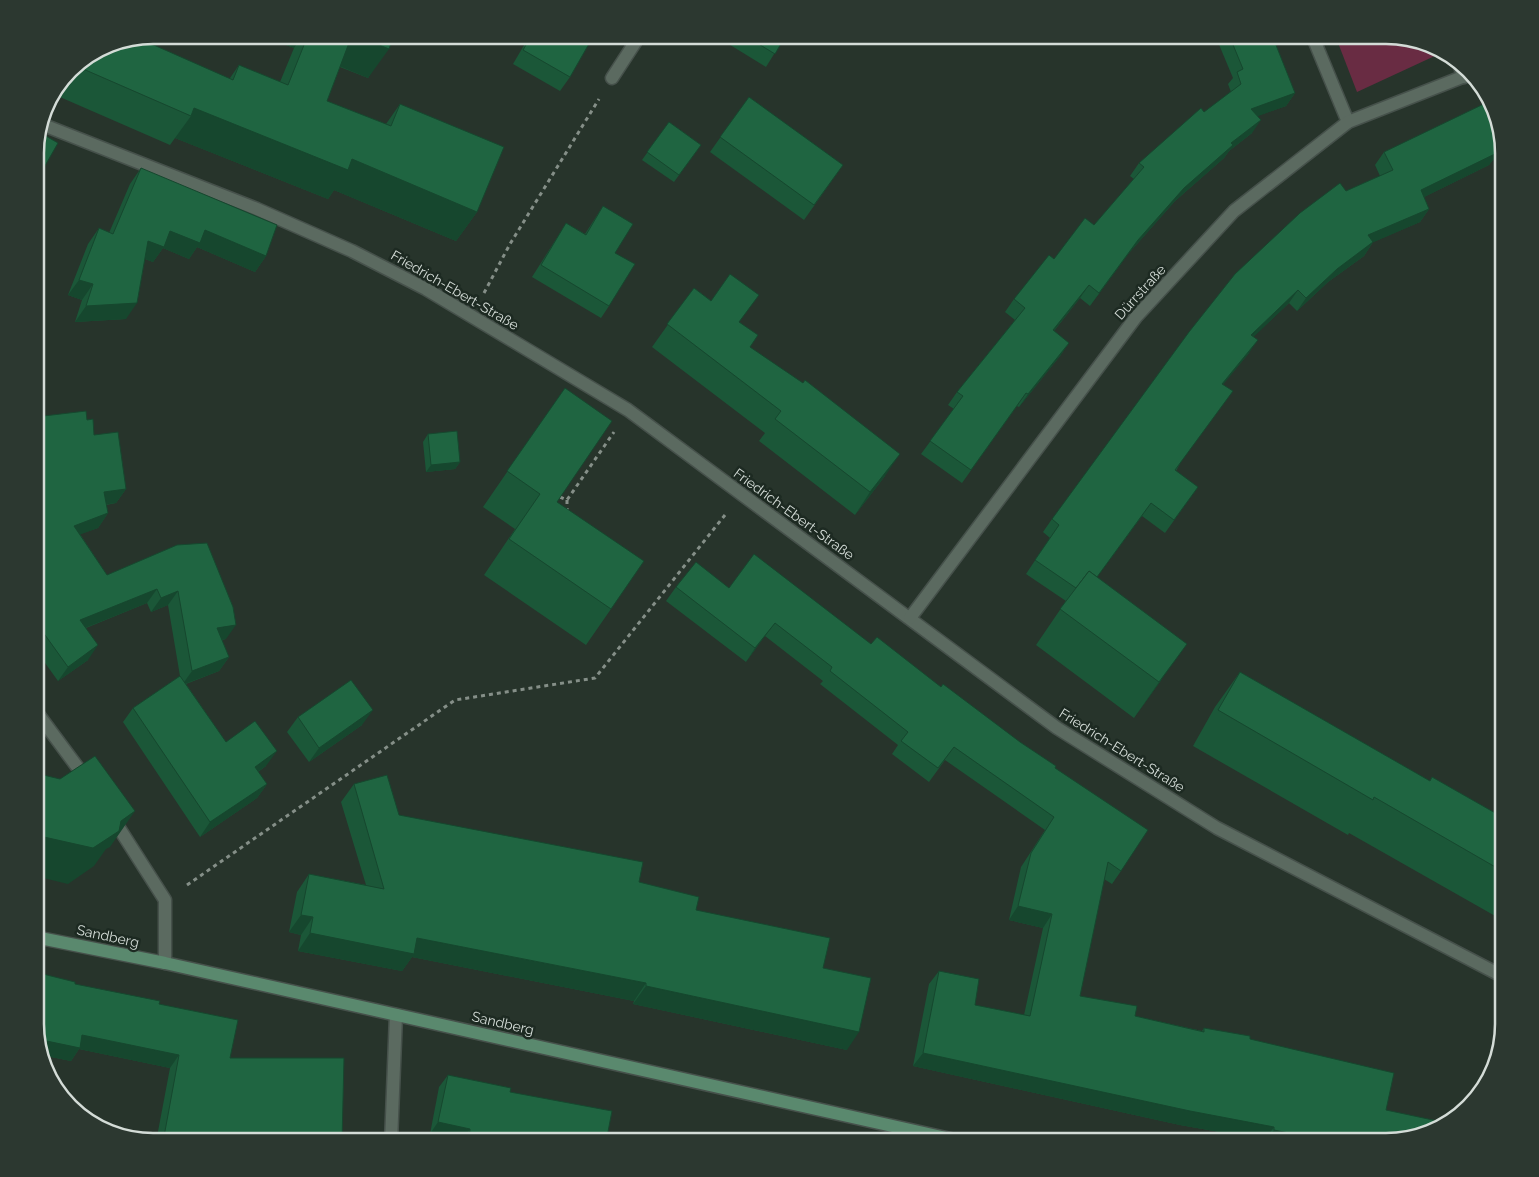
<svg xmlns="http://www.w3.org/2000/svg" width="1539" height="1177" viewBox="0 0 1539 1177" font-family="Raleway,sans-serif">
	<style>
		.green { fill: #692c43 }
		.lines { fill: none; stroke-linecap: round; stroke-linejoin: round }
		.minor-casing { stroke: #46514b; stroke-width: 15 }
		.secondary-casing { stroke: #46514b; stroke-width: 15 }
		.path { stroke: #858f88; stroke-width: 3; stroke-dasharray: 4 4; stroke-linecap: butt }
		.minor { stroke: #5b6a60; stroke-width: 12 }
		.secondary { stroke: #5a896e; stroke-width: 12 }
		.wall { fill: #1b5738 }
		.shaded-wall { fill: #16472e }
		.building { fill: #1f6541; stroke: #16472e }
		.labels { text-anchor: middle; stroke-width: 5; stroke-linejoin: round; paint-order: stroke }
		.street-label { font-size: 14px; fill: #d4dcd7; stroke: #1d2a22 }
		.rim { fill: none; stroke: #d4dcd7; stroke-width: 2.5 }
	</style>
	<rect width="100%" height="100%" fill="#27342b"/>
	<polygon class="green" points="1335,35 1387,35 1439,54 1357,92"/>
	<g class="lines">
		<g class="minor-casing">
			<g id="minor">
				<polyline points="1312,35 1348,122"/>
				<polyline points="1457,59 1464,77"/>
				<polyline points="612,78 640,35"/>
				<polyline points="41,124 257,209 352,251 426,289 628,410 1057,728 1217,828 1504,977"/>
				<polyline points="910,618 1136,317 1234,211 1348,122 1470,74"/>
				<polyline points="35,710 87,780"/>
				<polyline points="112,817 165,900 165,963"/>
				<polyline points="391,1142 396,1015"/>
			</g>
		</g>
		<g class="secondary-casing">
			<polyline id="secondary" points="35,937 165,963 964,1142"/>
		</g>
		<g class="path">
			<polyline points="484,293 510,244 599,99"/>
			<polyline points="560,497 567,500 614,432"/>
			<polyline points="567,512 567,500"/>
			<polyline points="187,885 455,700 595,678 725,515"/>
		</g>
		<use href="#minor" class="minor"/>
		<use href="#secondary" class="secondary"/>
	</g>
	<g class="wall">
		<polygon points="275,35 394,35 368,78 340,67 327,101 386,124 400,104 477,212 456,241 334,190 328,199 175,138 170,145 53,94 75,64 230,78 239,65 280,82 294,48 273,40"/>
		<polygon points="530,35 594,35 570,77 560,91 513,64"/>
		<polygon points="714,35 786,35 766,67"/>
		<polygon points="1215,35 1272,35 1295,93 1286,106 1257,116 1252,133 1229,151 1224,158 1175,201 1129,253 1090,306 1080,298 1054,331 1069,343 1060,356 1019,407 1017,406 962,483 921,454 954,409 948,405 957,392 1015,320 1005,312 1014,299 1054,259 1094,225 1134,179 1130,176 1139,163 1231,92 1228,84 1233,78"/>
		<polygon points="749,97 843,165 804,220 710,152"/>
		<polygon points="669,122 701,145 674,182 642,160"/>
		<polygon points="35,145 42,171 35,180"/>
		<polygon points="1384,152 1496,156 1489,165 1424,197 1429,209 1420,222 1373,242 1364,256 1328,282 1297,311 1289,303 1254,336 1249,353 1223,384 1176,471 1198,487 1165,533 1142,516 1097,577 1162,679 1134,718 1036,645 1066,601 1026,574 1050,538 1043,532 1052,519 1346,191 1380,176 1375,165"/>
		<polygon points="141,168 266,256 255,272 197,247 189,259 163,248 153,262 145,259 126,319 75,322 82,300 68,295 88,244 99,228 109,233 130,184"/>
		<polygon points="603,206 615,253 609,306 601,318 532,277 558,236 566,223 585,234"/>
		<polygon points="694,288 740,322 750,347 885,476 855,515 759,441 765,433 652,347"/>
		<polygon points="565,388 557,502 611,609 586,645 484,575 515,529 483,507"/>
		<polygon points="35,417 87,420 94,435 126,489 116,503 106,505 108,513 98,528 80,534 107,575 177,545 226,639 222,640 229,657 219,671 186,684 226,742 266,766 258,772 267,784 257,798 200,837 123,722 133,708 180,676 168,605 151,612 147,603 86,628 88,660 58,681 35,649"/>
		<polygon points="428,434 460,462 455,469 426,472 423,442"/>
		<polygon points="676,587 729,588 871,644 941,687 1055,768 1121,871 1112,884 1104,879 1080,996 1135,1016 1202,1031 1204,1028 1250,1039 1386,1110 1386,1142 1265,1142 1265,1140 1180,1125 913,1066 929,984 939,971 975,1005 1024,1015 1043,928 1009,920 1021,867 1045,830 945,760 929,782 892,754 898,745 820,684 823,681 765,636 746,662 666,601"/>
		<polygon points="1240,672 1430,781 1432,777 1504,818 1504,921 1349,833 1348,835 1193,746 1215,707"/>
		<polygon points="298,717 362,725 309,762 287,732"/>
		<polygon points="354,784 399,815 639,882 696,910 823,968 847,1050 633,1004 634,1001 412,957 402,971 298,951 301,935 289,932 297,892 309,874 366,885 341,802"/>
		<polygon points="75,984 159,1004 342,1142 156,1142 170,1068 79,1049 71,1061 41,1055 35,1032"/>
		<polygon points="448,1075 510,1092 606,1142 462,1142 462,1141 430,1134 439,1087"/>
	</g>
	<g class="shaded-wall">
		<polygon points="276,35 303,35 294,48 273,40"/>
		<polygon points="352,35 355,35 389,49 368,78 332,63"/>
		<polygon points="1295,93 1286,106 1242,122 1251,109"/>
		<polygon points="194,108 352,159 477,212 456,241 334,190 328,199 175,138 191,116"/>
		<polygon points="1261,120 1252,133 1229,151 1224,158 1175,201 1129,253 1090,306 1138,240 1184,188 1231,143"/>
		<polygon points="1502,144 1504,153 1496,156 1489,165 1412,203 1421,190 1496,147"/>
		<polygon points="1429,209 1420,222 1358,249 1368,235"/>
		<polygon points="205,230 266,256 255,272 197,247 189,259 163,248 153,262 137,256 148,241 170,231"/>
		<polygon points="1373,242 1364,256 1328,282 1297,311 1306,298 1337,269"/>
		<polygon points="79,280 93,284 82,300 68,295"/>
		<polygon points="1089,285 1080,298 1044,343 1053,330"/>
		<polygon points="1298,290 1289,303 1242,348 1251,335"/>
		<polygon points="137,303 126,319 75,322 86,306"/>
		<polygon points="1258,340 1249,353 1213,397 1222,384"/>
		<polygon points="1069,343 1060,356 1019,407 1028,394"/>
		<polygon points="900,454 885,476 855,515 870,492"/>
		<polygon points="460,462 455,469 426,472 431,465"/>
		<polygon points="126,489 116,503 94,506 104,492"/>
		<polygon points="108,513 98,528 65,540 74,526"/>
		<polygon points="157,589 147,603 70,634 80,620"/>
		<polygon points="178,591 168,605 151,612 161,598"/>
		<polygon points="775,623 765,636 746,662 755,648"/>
		<polygon points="236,625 226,639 207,642 217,628"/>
		<polygon points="1187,644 1162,679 1134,718 1159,682"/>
		<polygon points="98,645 88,660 58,681 68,667"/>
		<polygon points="229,657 219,671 182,685 192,671"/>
		<polygon points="373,710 362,725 309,762 319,748"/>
		<polygon points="277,751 266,766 245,781 255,767"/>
		<polygon points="267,784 257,798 200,837 210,822"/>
		<polygon points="135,811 110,847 106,849 94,866 68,884 35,876 35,835 121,821"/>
		<polygon points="1018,906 1052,914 1043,928 1009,920"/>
		<polygon points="301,915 313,917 301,935 289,932"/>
		<polygon points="310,933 417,938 646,983 634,1001 412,957 402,971 298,951"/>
		<polygon points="646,986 859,1032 847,1050 633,1004"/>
		<polygon points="82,1035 179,1055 170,1068 79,1049 71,1061 41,1055 37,1039"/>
		<polygon points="923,1053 1274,1127 1265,1140 1180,1125 913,1066"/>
		<polygon points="438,1122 470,1129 462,1141 430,1134"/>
		<polygon points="1274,1130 1334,1142 1265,1142"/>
		<polygon points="226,1134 260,1142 220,1142"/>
	</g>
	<g class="building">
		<polygon points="308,35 352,35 327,101 391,126 400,104 504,147 477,212 352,159 348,170 194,108 191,116 74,65 108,44 138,38 233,80 239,65 288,85"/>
		<polygon points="355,35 394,35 389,49"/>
		<polygon points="532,35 594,35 570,77 523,50"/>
		<polygon points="744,35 786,35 775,54"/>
		<polygon points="1229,35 1272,35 1295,93 1251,109 1261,120 1231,143 1233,145 1184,188 1138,240 1099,293 1089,285 1053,330 1069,343 1028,394 1026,393 971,470 930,441 963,396 957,392 1025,308 1014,299 1049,255 1054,259 1085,218 1094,225 1144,167 1139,163 1201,108 1204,112 1241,84 1237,72 1243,69"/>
		<polygon points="749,97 843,165 814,205 720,137"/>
		<polygon points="1492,100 1502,144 1496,147 1499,152 1421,190 1429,209 1368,235 1373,242 1337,269 1306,298 1298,290 1251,335 1258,340 1222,384 1233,391 1175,470 1198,487 1174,520 1151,503 1097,577 1089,571 1076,588 1035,560 1059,525 1052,519 1189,332 1235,274 1300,213 1340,183 1346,191 1393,170 1384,152"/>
		<polygon points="669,122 701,145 679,175 647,152"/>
		<polygon points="39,132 58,143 42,171 35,167 35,145"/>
		<polygon points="141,168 277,225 266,256 205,230 200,243 170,231 164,247 148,241 137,303 86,306 93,284 79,280 99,228 113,234"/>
		<polygon points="603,206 633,224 615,253 635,264 609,306 541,265 566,223 586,235"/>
		<polygon points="730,274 759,295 739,322 758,335 750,347 803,383 805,380 900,454 870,492 775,419 781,411 667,324 694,288 711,301"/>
		<polygon points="565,388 612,421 557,502 644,561 611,609 509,539 540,494 507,471"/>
		<polygon points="86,411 87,420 93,419 94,435 118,432 126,489 104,492 108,513 74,526 107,575 177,545 207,543 233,607 236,625 217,628 229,657 192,671 178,591 161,598 157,589 80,620 98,645 68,667 35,621 35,417"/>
		<polygon points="457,431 460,462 431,465 428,434"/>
		<polygon points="754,554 871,644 877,637 941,687 943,684 1020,742 1056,766 1055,768 1148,830 1121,871 1108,862 1080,996 1137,1006 1135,1016 1204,1032 1204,1028 1250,1036 1250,1039 1394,1073 1386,1110 1447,1123 1438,1130 1386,1142 1334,1142 1274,1130 1274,1127 1190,1111 923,1053 939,971 979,979 975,1005 1030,1016 1052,914 1018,906 1031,853 1054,817 954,747 938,768 901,741 908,732 830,671 832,667 775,623 755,648 676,587 696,562 729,588"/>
		<polygon points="1089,571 1187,644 1159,682 1060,609"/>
		<polygon points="1240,672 1430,781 1432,777 1504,818 1504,872 1374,797 1373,800 1218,710"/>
		<polygon points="180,676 226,742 255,721 277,751 255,767 267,784 210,822 133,708"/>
		<polygon points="351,680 373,710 319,748 298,717"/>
		<polygon points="95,756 135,811 121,821 119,831 93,848 35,835 35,773 60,779"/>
		<polygon points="387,775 399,815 643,862 639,882 699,897 696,910 830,938 823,968 871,978 859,1032 646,986 646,983 417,938 414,954 310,933 313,917 301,915 309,874 384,889 354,784"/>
		<polygon points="35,972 75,982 75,984 160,1001 159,1004 238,1020 230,1058 344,1058 342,1142 260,1142 226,1134 224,1142 163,1142 179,1055 82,1035 80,1048 37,1039 35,1032"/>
		<polygon points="448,1075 511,1088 510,1092 612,1111 606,1142 469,1142 470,1129 438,1122"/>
		<polygon points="785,1137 808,1142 784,1142"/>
	</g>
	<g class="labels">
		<g class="street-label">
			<text transform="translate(455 290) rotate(30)" y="5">Friedrich-Ebert-Straße</text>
			<text transform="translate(1140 292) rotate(-48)" y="5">Dürrstraße</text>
			<text transform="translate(794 514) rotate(36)" y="5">Friedrich-Ebert-Straße</text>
			<text transform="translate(1122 750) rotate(32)" y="5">Friedrich-Ebert-Straße</text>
			<text transform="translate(108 936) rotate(12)" y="5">Sandberg</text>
			<text transform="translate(503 1023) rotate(13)" y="5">Sandberg</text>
		</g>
	</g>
	<path d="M0 0H1539V1177H0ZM153 44H1386A109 109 0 0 1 1495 153V1024A109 109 0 0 1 1386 1133H153A109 109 0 0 1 44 1024V153A109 109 0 0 1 153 44Z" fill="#2c3830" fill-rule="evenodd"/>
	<path class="rim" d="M153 44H1386A109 109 0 0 1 1495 153V1024A109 109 0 0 1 1386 1133H153A109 109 0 0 1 44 1024V153A109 109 0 0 1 153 44Z"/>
</svg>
